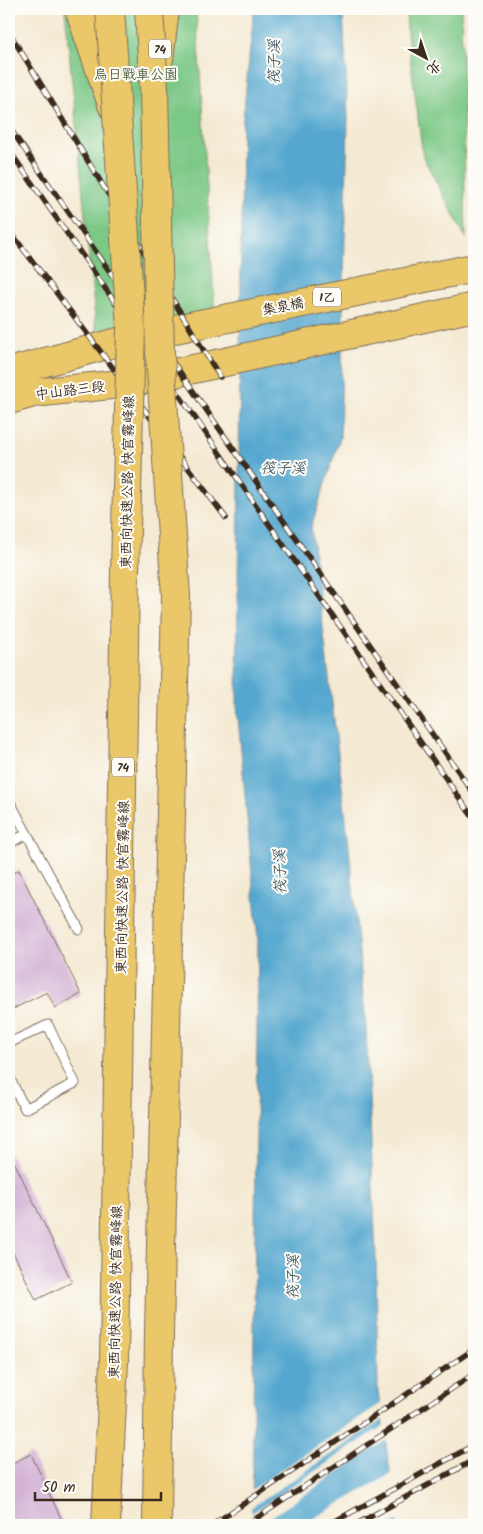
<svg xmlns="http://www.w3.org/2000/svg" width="483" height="1534" viewBox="0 0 483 1534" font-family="Kalam,'LXGW WenKai TC',sans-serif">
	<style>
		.green { fill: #7bc886; stroke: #5b7952 }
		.water { fill: #54a7cf; stroke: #486876 }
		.pier { fill: #f4e9d2 }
		.building { fill: #d3b2d6 }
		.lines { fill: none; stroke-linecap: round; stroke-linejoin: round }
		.lane-casing { stroke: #7c6d5d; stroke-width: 11 }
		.primary-casing { stroke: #7c6d5d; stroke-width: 30 }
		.highway-casing { stroke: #7c6d5d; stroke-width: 30 }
		.lane { stroke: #fff; stroke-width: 9 }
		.primary { stroke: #eac769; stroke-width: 28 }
		.highway { stroke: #eac769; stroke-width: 28 }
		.rail-casing { stroke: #3b2a1e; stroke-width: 5.5 }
		.rail { stroke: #fdfcf7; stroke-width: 4; stroke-dasharray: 11; stroke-linecap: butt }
		.highway-bridge-casing { stroke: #7c6d5d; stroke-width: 30; stroke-linecap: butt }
		.highway-bridge { stroke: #eac769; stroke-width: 28 }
		.labels { text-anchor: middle; stroke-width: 4; stroke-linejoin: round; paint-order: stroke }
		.shield { fill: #fdfcf7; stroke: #75695f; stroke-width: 1 }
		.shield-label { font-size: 12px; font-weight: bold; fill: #3b2a1e }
		.park-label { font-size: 14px; fill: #516142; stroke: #fdfcf7 }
		.street-label { font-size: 14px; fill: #3b2a1e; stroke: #fdfcf7 }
		.water-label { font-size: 15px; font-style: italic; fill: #455c65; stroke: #fdfcf7 }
	</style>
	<rect width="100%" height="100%" fill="#fdfcf7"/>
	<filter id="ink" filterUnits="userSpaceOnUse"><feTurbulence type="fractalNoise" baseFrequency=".02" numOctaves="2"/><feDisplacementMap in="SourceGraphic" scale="10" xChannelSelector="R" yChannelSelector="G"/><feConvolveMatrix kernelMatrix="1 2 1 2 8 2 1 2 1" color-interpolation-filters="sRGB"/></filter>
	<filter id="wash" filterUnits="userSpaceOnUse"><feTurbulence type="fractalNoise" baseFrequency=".0096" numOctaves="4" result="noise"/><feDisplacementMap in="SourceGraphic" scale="20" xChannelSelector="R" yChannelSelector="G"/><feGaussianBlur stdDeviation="1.12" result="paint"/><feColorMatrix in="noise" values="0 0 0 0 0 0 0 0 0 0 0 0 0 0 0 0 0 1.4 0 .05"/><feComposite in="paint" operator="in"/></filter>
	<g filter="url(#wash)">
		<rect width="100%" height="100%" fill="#f4e9d2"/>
		<g class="green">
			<polygon points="65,9 196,9 215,317 98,350"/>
			<polygon points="406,9 461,9 466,238 423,157 407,32"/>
		</g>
		<polygon class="water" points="254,9 343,9 348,118 340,438 311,527 348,837 366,1026 376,1257 378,1391 398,1525 252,1525 258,940 237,706 242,129"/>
		<g class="pier">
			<polygon points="383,1402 385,1418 249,1509 250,1491"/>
			<polygon points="386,1424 388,1439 259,1525 249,1525 249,1515"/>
			<polygon points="393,1473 400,1519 388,1525 302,1525"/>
		</g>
		<g id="blocks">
			<g class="building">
				<polygon points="19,870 81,994 55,1008 47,992 9,1011 9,875"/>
				<polygon points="9,1151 72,1282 36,1300 9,1244"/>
				<polygon points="31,1454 64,1525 9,1525 9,1465"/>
			</g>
		</g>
	</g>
	<g filter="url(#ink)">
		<use href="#blocks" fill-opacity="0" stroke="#7c6d5d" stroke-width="1"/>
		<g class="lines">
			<g class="lane-casing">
				<g id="lane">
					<polyline points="9,800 27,834 9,843"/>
					<polyline points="27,834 79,929"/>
					<polyline points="9,1043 48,1025 75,1083 25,1109 9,1077"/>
				</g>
			</g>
			<g class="primary-casing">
				<g id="primary">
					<polyline points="9,372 136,337 474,268"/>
					<polyline points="9,400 33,393 130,383 474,307"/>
				</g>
			</g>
			<g class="highway-casing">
				<g id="highway">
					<polyline points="79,9 113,107"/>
					<polyline points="159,59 165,9"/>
				</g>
			</g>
			<use href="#lane" class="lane"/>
			<use href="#primary" class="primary"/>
			<use href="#highway" class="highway"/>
			<g class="rail-casing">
				<g id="rail">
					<polyline points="9,32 220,377"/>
					<polyline points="9,127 474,794"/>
					<polyline points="9,150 474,819"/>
					<polyline points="9,230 226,518"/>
					<polyline points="212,1525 474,1349"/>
					<polyline points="246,1525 474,1374"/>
					<polyline points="328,1525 474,1445"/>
					<polyline points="355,1525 474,1460"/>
				</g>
			</g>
			<use href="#rail" class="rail"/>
			<g class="highway-bridge-casing">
				<g id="highway-bridge">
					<polyline points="149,9 154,90 160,354 176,596 159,1332 157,1525"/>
					<polyline points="106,1525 114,1362 125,571 131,328 110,9"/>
				</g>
			</g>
			<use href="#highway-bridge" class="highway-bridge"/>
		</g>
	</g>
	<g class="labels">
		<g class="shield">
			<rect x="149" y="39.5" width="22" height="19" rx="4"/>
			<rect x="313" y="287.5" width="28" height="19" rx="4"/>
			<rect x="112" y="757.5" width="22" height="19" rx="4"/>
		</g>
		<g class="shield-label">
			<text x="160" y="53">74</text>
			<text x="327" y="301">1乙</text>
			<text x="123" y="771">74</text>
		</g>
		<g class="park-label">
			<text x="136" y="79">烏日戰車公園</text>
		</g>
		<g class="street-label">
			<text transform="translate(283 306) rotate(-11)" y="5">集泉橋</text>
			<text transform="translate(70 390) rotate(-7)" y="5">中山路三段</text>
			<text transform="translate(127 482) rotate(-89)" y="5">東西向快速公路 快官霧峰線</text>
			<text transform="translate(122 887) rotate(-89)" y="5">東西向快速公路 快官霧峰線</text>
			<text transform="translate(115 1292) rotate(-89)" y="5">東西向快速公路 快官霧峰線</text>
		</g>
		<g class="water-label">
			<text transform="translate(274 62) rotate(-90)" y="5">筏子溪</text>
			<text x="283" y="473">筏子溪</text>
			<text transform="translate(280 872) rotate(-92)" y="5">筏子溪</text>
			<text transform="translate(293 1277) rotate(-90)" y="5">筏子溪</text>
		</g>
	</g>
	<rect width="483" height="1534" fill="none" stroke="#fdfcf7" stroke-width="30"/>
	<g transform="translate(426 58) rotate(140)" stroke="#fdfcf7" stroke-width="4" paint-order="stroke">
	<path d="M0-4L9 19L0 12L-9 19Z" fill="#3b2a1e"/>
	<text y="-8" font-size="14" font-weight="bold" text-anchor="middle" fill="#3b2a1e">北</text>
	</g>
	<path d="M35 1492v8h126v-8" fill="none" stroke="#3b2a1e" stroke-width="2.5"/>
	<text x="42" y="1492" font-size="15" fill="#3b2a1e" stroke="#fdfcf7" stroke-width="4" paint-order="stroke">50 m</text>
</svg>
